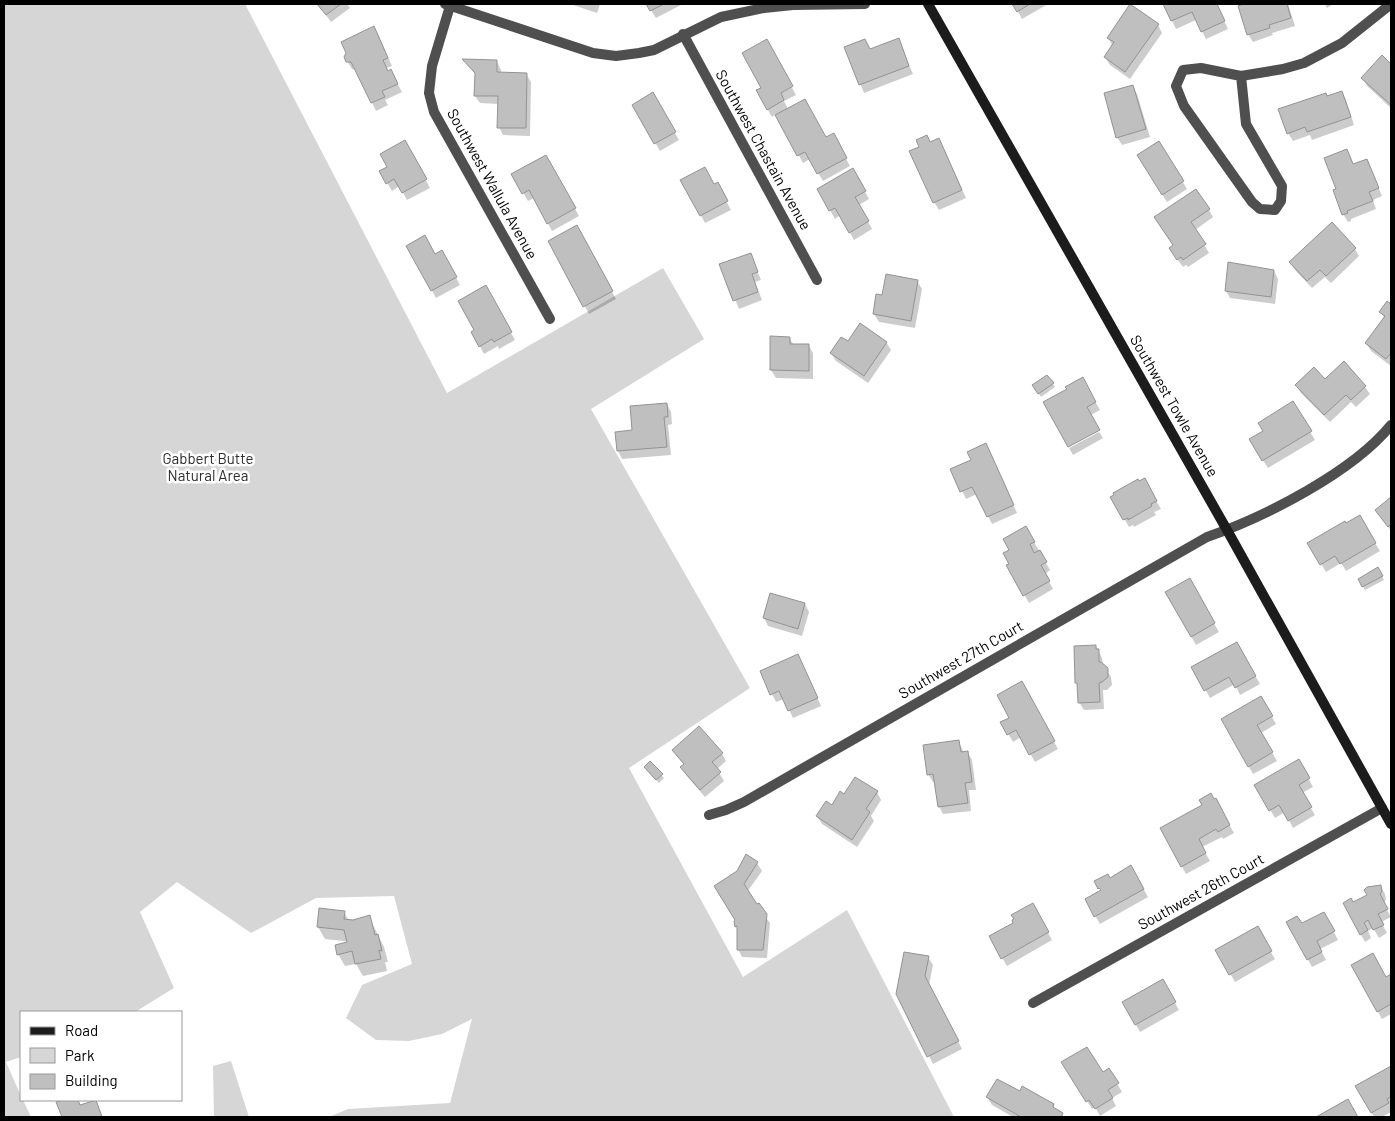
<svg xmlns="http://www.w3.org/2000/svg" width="1395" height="1121" viewBox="0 0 1395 1121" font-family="Barlow,sans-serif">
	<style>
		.green { fill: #d6d6d6 }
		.shadow { fill: #0003 }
		.building { fill: #bfbfbf; stroke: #939393 }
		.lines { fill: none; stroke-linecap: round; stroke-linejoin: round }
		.street { stroke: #4f4f4f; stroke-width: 10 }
		.secondary { stroke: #1c1c1c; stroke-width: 10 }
		.labels { text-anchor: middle; stroke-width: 5; stroke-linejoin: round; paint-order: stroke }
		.street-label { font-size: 15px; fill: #000; stroke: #fff }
		.park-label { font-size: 15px; fill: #2d2d2d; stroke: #fff }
	</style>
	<rect width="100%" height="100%" fill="#fff"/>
	<g class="green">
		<polygon points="4,4 245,4 447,393 663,268 704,339 591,409 750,688 629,768 743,977 847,910 954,1117 329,1117 348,1109 450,1103 472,1019 442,1034 409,1041 376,1040 346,1018 362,985 412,964 394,896 316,898 251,933 177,882 140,912 174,988 135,1012 21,1012 21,1057 6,1062 21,1096 21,1100 23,1100 31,1117 4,1117"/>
		<polygon points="231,1061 249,1117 214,1117 213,1066"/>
	</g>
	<g class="shadow">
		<polygon points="318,4 347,4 350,8 331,22"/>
		<polygon points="570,4 600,4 597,13"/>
		<polygon points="647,4 683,4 656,18"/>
		<polygon points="1014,4 1048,4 1022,19"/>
		<polygon points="1164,4 1216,4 1228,29 1206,39 1196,20 1176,29"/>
		<polygon points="1249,4 1288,4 1295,26 1272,33 1273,35 1253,42 1248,34 1240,6"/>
		<polygon points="1325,4 1333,4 1327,8"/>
		<polygon points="1158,25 1162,33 1130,79 1110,65 1105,57 1113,46 1108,38"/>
		<polygon points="378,35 392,66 386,68 395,79 402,92 385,100 388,105 376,111 356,70 352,69 347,61"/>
		<polygon points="898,40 913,74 864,93 846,48 870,50"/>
		<polygon points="771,49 796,95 784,101 788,109 826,139 833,135 850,166 823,181 810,159 803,163 776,114 772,117 757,91 763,89"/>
		<polygon points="1382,57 1391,65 1391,108 1367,86 1363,78"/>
		<polygon points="465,60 497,62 501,70 501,74 526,74 531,82 530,136 503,135 499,127 499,104 480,103 475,96 476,75"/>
		<polygon points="1133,86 1137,94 1150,137 1122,145 1117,137"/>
		<polygon points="1342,93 1346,100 1354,125 1312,140 1310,135 1293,141 1288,133 1327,98"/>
		<polygon points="652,94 679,140 660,151 634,105"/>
		<polygon points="404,141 430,188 407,200 399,186 392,191 381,172 389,167"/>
		<polygon points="1158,142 1187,189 1167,202 1143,163"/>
		<polygon points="930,143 943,148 966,198 939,210 934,202 921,147"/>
		<polygon points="1347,151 1354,165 1367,160 1382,196 1373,200 1376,209 1351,219 1351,221 1348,222 1343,214 1337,190"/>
		<polygon points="546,156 579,216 552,231 534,198 528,201 513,175"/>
		<polygon points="853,170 869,199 859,205 872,229 854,240 840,215 835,219 818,189"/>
		<polygon points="682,180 714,186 717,184 731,210 705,223"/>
		<polygon points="1209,210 1213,217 1195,230 1209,253 1188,267 1186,265 1183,267 1175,256 1174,246 1160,225"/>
		<polygon points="577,227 616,299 589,314 550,242"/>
		<polygon points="408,246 435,255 442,251 460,285 436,298"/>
		<polygon points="1355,249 1359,256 1331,283 1325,277 1312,288 1295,270 1291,263"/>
		<polygon points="750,254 761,280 755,282 762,300 739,309 721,265"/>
		<polygon points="1274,271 1278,279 1275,304 1230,298 1226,291"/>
		<polygon points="917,281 922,289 915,328 879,322 874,314 883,297"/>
		<polygon points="485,287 515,340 499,349 498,346 484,354 472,332 476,330"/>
		<polygon points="1388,303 1391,306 1391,366 1371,351 1366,343 1385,319 1381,312"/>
		<polygon points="772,338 789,338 794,345 809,346 813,353 813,379 776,378 771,370"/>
		<polygon points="886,342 891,350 868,383 836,361 831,353 848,343"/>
		<polygon points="1082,379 1100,410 1091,415 1068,390"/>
		<polygon points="1324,380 1365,387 1370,394 1356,407 1351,402 1330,422 1301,393 1296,385"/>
		<polygon points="1053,384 1055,387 1041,397 1036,389"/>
		<polygon points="1293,403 1315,440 1268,468 1250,440 1265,431"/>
		<polygon points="667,404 671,412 672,424 668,425 671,455 622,459 618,451 616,433 634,431"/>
		<polygon points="1099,432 1103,438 1073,455 1069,448"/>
		<polygon points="986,445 1017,513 992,524 977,494 966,499 952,470 973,460"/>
		<polygon points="1144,480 1161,509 1154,512 1156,515 1134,527 1133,525 1129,527 1112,497"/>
		<polygon points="1391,499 1391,531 1376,510"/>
		<polygon points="1359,517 1380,551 1346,571 1341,563 1326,572 1309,543"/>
		<polygon points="1026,528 1050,570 1045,574 1053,589 1029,603 1008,566 1010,564 1011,551"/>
		<polygon points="1378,569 1384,580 1365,590 1359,579"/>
		<polygon points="1189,580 1219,632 1196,645 1166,592"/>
		<polygon points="771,594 805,604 809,612 802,636 768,626 764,618"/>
		<polygon points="1237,644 1260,684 1240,695 1235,684 1210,698 1193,667"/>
		<polygon points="1096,646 1102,658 1103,665 1111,677 1112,685 1107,690 1103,690 1104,709 1084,710 1079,702 1079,688 1076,683"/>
		<polygon points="798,655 821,706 793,718 784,699 776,702 761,672"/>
		<polygon points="1021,683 1058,749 1035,762 1021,737 1013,742 1002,723 1011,719"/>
		<polygon points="1261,698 1276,724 1261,733 1277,761 1253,774 1223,720"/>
		<polygon points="958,741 964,753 968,753 972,760 976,790 969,790 971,811 943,814 939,806 936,782 933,782 928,774"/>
		<polygon points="674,751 722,754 726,761 717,769 724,781 705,797 686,775 682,768 684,765"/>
		<polygon points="1299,761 1313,787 1302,793 1315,815 1293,828 1285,812 1275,818 1256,785"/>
		<polygon points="650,763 664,778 659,783 647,770"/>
		<polygon points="877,792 881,800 871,816 874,821 857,847 822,824 817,816 844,796"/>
		<polygon points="1215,800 1234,833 1223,839 1222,837 1202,847 1210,861 1186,874 1162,829"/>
		<polygon points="757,863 762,871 747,892 770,923 767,958 742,957 738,949 738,931 735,921 738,872"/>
		<polygon points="1131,867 1148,897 1100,924 1086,900 1101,891 1096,882 1109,879"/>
		<polygon points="1380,886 1385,894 1386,900 1383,903 1391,917 1381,922 1387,933 1379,938 1373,928 1368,931 1371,938 1365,942 1344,904 1353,904 1368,895"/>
		<polygon points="1032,904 1052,940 1007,966 990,937 1015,923"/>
		<polygon points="344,912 349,921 369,917 384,947 388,962 385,962 387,971 363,976 356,964 345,966 338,954 352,942 325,939 318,927"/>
		<polygon points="1324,913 1338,940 1320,949 1326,960 1312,967 1288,923 1301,925"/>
		<polygon points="1257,928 1275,959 1235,982 1217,951"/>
		<polygon points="928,957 933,965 929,985 962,1049 933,1064 898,994"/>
		<polygon points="1353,966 1386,978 1391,976 1391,1014 1382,1019"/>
		<polygon points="1162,980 1179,1010 1140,1032 1123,1002"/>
		<polygon points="1391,1068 1391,1112 1382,1117 1374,1117 1357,1087"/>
		<polygon points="1067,1070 1102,1074 1109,1070 1122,1092 1112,1098 1116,1106 1100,1116 1095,1107 1092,1109"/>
		<polygon points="1020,1093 1053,1105 1056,1110 1062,1114 1064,1117 1013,1117 992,1105 987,1097"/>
		<polygon points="66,1100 77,1100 80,1106 95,1100 103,1117 63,1117 58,1103"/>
	</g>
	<g class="building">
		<polygon points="317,4 341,4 326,15"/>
		<polygon points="646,4 664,4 650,11"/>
		<polygon points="1012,4 1030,4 1017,12"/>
		<polygon points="1130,4 1159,24 1125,72 1104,57 1114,42 1107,38"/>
		<polygon points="1163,4 1217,4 1225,21 1201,32 1192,12 1171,21"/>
		<polygon points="1244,4 1287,4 1291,18 1269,25 1270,28 1247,35 1238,6"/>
		<polygon points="374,26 388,58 383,60 388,71 391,69 398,84 382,91 385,97 371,103 351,62 346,62 344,57 346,53 341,42"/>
		<polygon points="899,38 909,66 859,85 844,47 865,39 870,49"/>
		<polygon points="767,39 793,86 781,93 784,100 767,110 756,90 761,88 742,53"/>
		<polygon points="1382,55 1391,64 1391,105 1361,78"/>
		<polygon points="462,59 497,60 497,72 527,73 526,128 497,128 498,96 474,96 475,73"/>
		<polygon points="1133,85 1146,129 1116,138 1104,93"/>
		<polygon points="1342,91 1351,117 1307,132 1305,127 1287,134 1278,109 1326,93 1327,96"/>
		<polygon points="653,92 676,132 654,144 632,105"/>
		<polygon points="805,99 826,137 834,133 847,158 817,174 805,152 797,156 775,115"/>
		<polygon points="927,135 930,142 939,138 962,190 933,203 909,151 919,147 916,140"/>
		<polygon points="405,140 427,179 402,193 394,179 386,184 379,171 387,167 380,154"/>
		<polygon points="1159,141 1184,181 1162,195 1137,155"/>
		<polygon points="1347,149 1353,164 1367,159 1379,188 1369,192 1373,201 1347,211 1348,213 1342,215 1333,190 1336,189 1324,158"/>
		<polygon points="546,155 576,208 547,224 529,190 522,194 511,174"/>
		<polygon points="705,167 714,184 718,182 728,201 700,216 680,180"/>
		<polygon points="853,168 866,191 855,197 869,221 849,233 835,208 829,211 817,189"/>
		<polygon points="1196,189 1210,209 1191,222 1206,244 1183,260 1181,257 1177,260 1169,248 1173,245 1154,217"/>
		<polygon points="1332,222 1356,248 1326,276 1320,270 1307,281 1289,262"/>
		<polygon points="577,225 613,291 583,307 548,241"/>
		<polygon points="425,235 435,254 442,250 457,277 431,291 406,246"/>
		<polygon points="751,253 758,272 752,274 758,292 733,301 719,264"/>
		<polygon points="1228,262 1274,270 1271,297 1225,291"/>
		<polygon points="886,274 918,280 911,321 873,314 876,294 882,295"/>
		<polygon points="486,285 512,332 494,342 492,339 479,347 471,332 474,330 458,301"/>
		<polygon points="1387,301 1391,304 1391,353 1386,359 1365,343 1385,316 1379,312"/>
		<polygon points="860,323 887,342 864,376 830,353 841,337 848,341"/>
		<polygon points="770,336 790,337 790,344 809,344 809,371 770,370"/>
		<polygon points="1344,361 1366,386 1351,400 1346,395 1324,415 1295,385 1314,367 1325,379"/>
		<polygon points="1047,375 1054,383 1038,394 1032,385"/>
		<polygon points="1083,377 1096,402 1087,407 1100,430 1068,447 1043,402 1067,389 1065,387"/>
		<polygon points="1293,401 1312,431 1262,461 1249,439 1263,431 1258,423"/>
		<polygon points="667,403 668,417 664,417 667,447 617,451 615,432 632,430 630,406"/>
		<polygon points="986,443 1014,505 987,517 972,487 960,492 950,469 971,460 967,452"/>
		<polygon points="1145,478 1157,501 1151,504 1152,506 1128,520 1128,518 1123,520 1110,497 1114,495 1113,493 1138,479 1139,481"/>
		<polygon points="1391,497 1391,524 1388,527 1375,510"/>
		<polygon points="1360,515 1376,543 1340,564 1335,556 1320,565 1307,543 1345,521 1346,523"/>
		<polygon points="1026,526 1035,542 1030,544 1034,553 1040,550 1047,562 1041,565 1050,581 1023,596 1006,565 1009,564 1003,553 1009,550 1003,539"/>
		<polygon points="1378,567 1383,576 1362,587 1358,579"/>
		<polygon points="1190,578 1215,623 1191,637 1165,592"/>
		<polygon points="770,593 805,603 798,629 763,618"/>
		<polygon points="1237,642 1256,676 1235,688 1229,677 1204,691 1191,667"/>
		<polygon points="1096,645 1096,649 1099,649 1099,662 1101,662 1108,668 1108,677 1102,682 1099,683 1100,702 1078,703 1077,683 1075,683 1074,646"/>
		<polygon points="798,654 818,698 788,711 779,691 770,695 760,671"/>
		<polygon points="1022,681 1055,741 1029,755 1016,730 1007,735 1000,722 1009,718 997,695"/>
		<polygon points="1261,696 1273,716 1257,725 1273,752 1248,767 1221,719"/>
		<polygon points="699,726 723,753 712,762 721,772 700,790 680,767 684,764 672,750"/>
		<polygon points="959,740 961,752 968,751 972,782 965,783 968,803 938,807 933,774 927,775 923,745"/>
		<polygon points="1299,759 1310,778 1299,785 1312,807 1288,821 1279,805 1269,811 1254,785"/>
		<polygon points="650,761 663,774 656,780 644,767"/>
		<polygon points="855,777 878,791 866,809 870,812 852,840 816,816 826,801 832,805 840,791 844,794"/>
		<polygon points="1211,793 1214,799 1216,798 1230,825 1218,832 1216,829 1199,839 1206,853 1181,867 1160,828 1202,805 1199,800"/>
		<polygon points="746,854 758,862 744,884 757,904 759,903 767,914 763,950 737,950 737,926 735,927 734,921 735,920 714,886 737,871"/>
		<polygon points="1131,865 1144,889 1094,917 1085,899 1101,890 1099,888 1098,889 1094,881 1108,874 1110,878"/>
		<polygon points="1381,885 1382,891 1380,894 1388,909 1378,914 1384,925 1373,930 1368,920 1364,923 1368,930 1360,935 1343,903 1351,898 1353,902 1367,895 1364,890 1367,887"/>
		<polygon points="1033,903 1049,932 1001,959 989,936 1013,923 1012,920 1014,919 1011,915"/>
		<polygon points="319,908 345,911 344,919 353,920 370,915 375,935 378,934 382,951 379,950 381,959 355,964 352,951 337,955 335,945 347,942 344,930 317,927"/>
		<polygon points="1324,912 1335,931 1317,941 1322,952 1307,960 1286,922 1297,916 1302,923"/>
		<polygon points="1258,926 1272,951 1229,975 1215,950"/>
		<polygon points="904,952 929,956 925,976 959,1041 927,1057 896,994"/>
		<polygon points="1373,953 1386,977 1391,974 1391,1004 1377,1012 1351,965"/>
		<polygon points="1163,979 1176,1002 1135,1025 1122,1002"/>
		<polygon points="1087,1047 1103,1072 1109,1068 1119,1083 1108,1090 1113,1098 1095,1109 1089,1100 1086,1102 1061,1062"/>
		<polygon points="1391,1066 1391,1098 1390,1097 1387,1099 1389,1103 1371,1113 1355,1086"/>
		<polygon points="997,1079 1020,1091 1022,1086 1054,1104 1053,1107 1063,1113 1061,1117 1021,1117 986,1097"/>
		<polygon points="1348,1099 1358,1117 1316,1117"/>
		<polygon points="63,1100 78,1100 80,1105 96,1100 102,1117 62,1117 56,1102"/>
	</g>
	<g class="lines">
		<g class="street">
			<polyline points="445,4 593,53 616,56 639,53 654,50 721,17 764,8 793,5 865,4"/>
			<polyline points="450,6 432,66 429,93 434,112 550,319"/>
			<polyline points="683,34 817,280"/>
			<polyline points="1241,76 1246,124 1282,186 1281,201 1275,210 1260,209 1252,202 1184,106 1176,86 1183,70 1201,68 1241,76 1283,69 1304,63 1342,43 1391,4"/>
			<path d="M709,815l17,-5 18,-8 463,-265c58,-20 146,-65 184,-112"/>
			<polyline points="1033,1003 1382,808"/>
		</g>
		<polyline class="secondary" points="928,4 1227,530 1391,824"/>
	</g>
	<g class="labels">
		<g class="street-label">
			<text transform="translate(763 150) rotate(61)" y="5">Southwest Chastain Avenue</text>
			<text transform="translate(492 184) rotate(61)" y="5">Southwest Wallula Avenue</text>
			<text transform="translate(1174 406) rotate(60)" y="5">Southwest Towle Avenue</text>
			<text transform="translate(961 660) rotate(-30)" y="5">Southwest 27th Court</text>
			<text transform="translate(1201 892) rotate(-29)" y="5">Southwest 26th Court</text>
		</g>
		<g class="park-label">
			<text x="208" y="464">Gabbert Butte<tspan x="208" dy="17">Natural Area</tspan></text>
		</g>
	</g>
	<rect width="1395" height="1121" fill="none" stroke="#000000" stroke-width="10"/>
	<rect x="20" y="1011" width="162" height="90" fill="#ffffff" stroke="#999999"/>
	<rect x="30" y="1027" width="25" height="8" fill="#1c1c1c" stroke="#999999"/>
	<text x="65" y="1036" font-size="15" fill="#000000">Road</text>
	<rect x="30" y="1048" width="25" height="15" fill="#d6d6d6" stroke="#999999"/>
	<text x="65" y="1061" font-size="15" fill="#000000">Park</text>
	<rect x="30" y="1074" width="25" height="15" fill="#bfbfbf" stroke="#999999"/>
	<text x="65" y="1086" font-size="15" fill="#000000">Building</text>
</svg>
